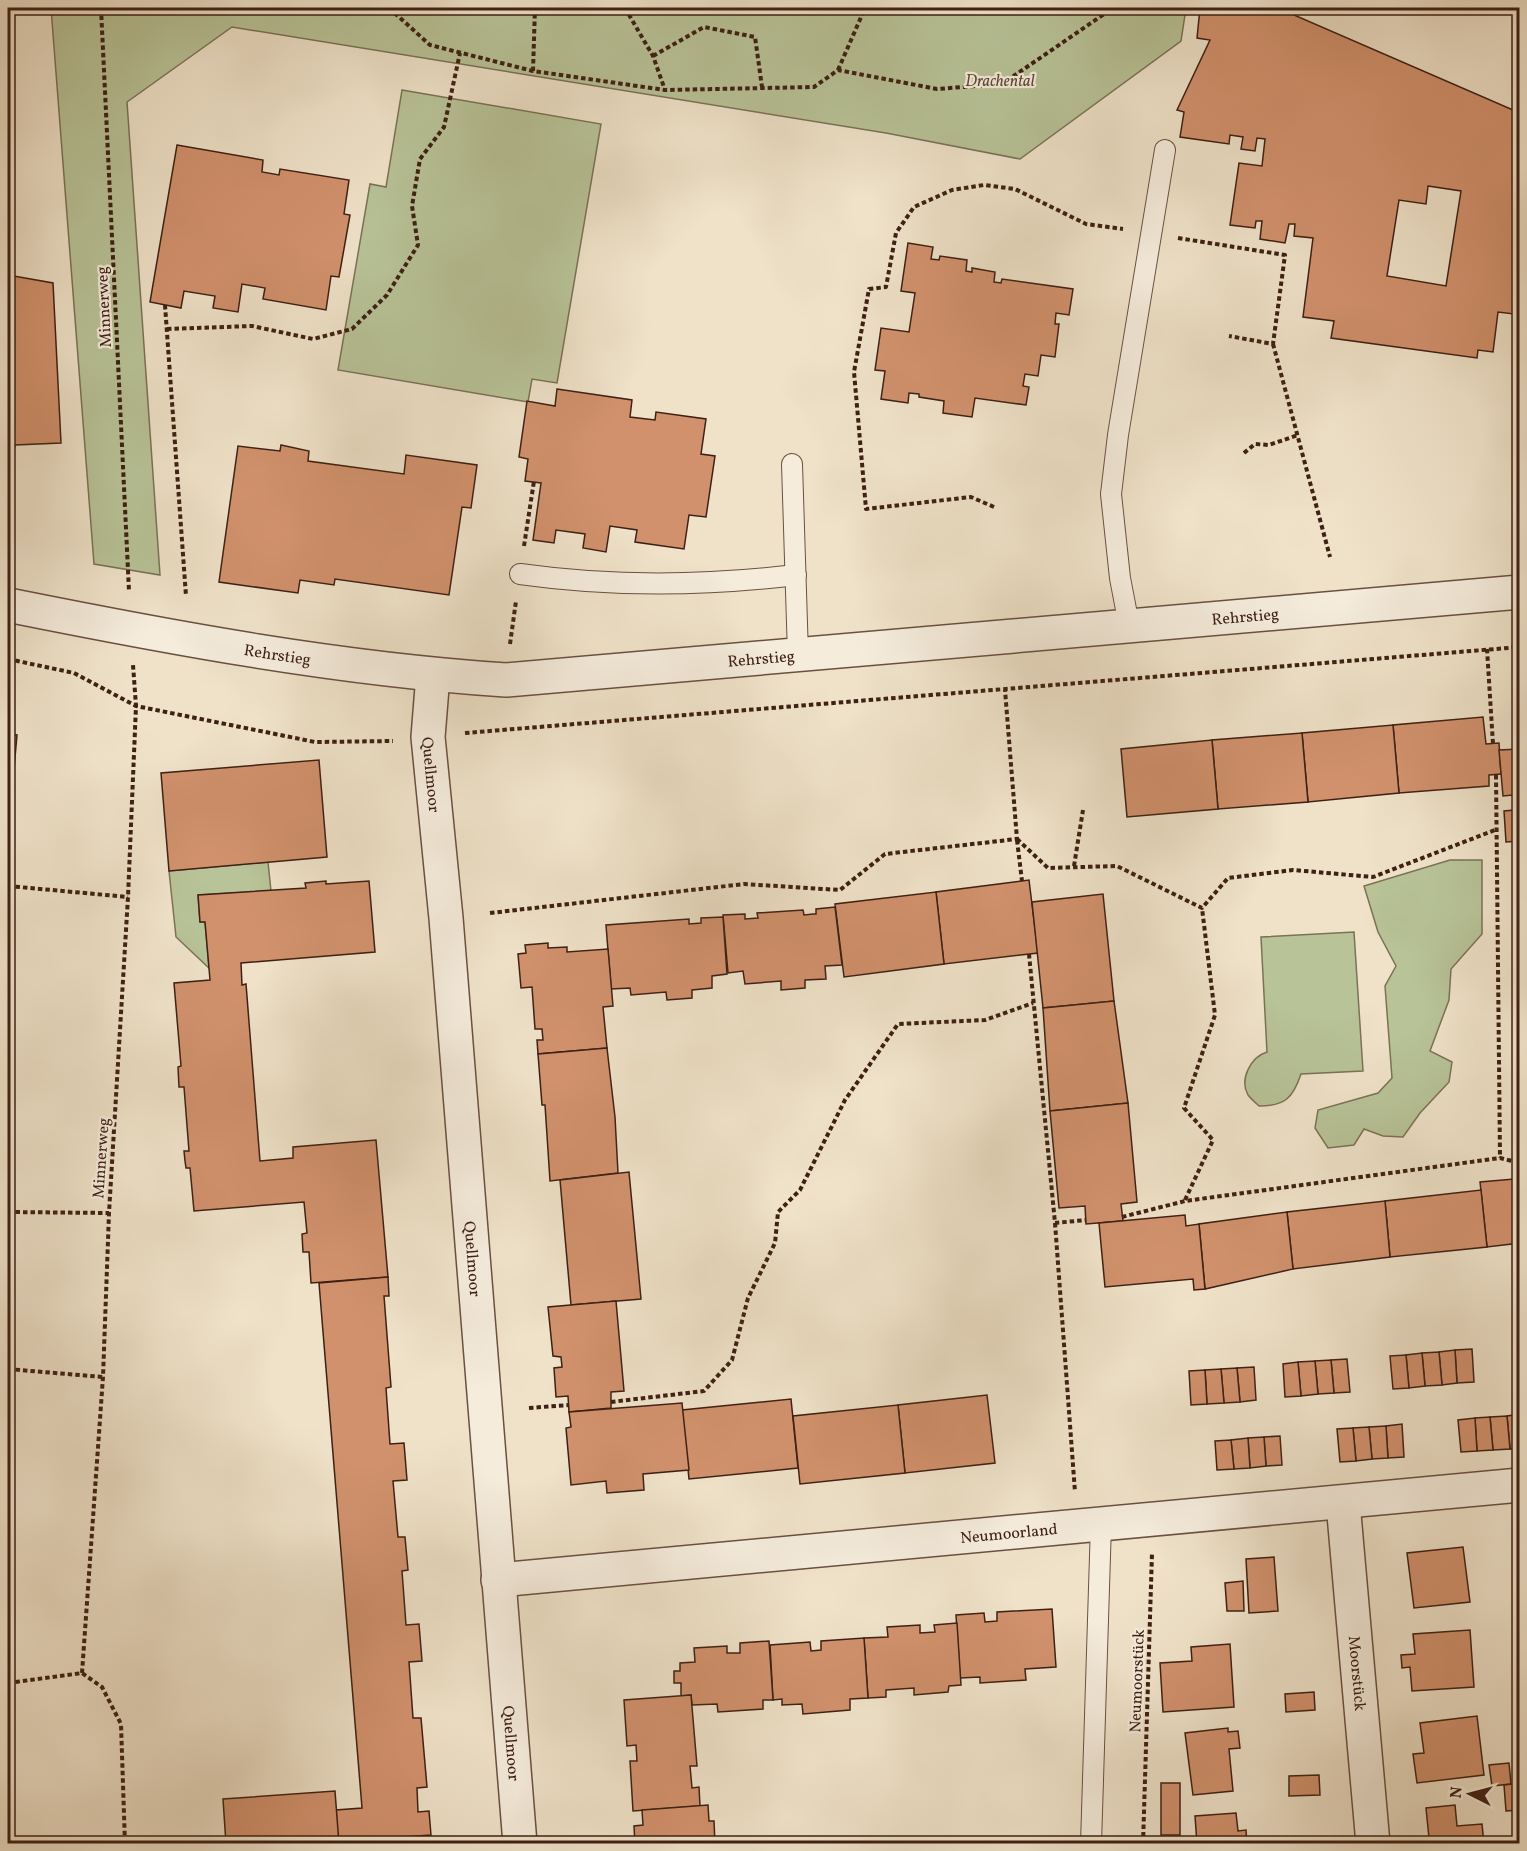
<svg xmlns="http://www.w3.org/2000/svg" width="1527" height="1851" viewBox="0 0 1527 1851" font-family="Vollkorn,serif">
	<style>
		.green { fill: #b8c398; stroke: #7b7256; stroke-width: 1.5 }
		.building { fill: #d1916d; stroke: #3e2014; stroke-width: 1.5; fill-rule: evenodd }
		.lines { fill: none; stroke-linecap: round; stroke-linejoin: round }
		.lane-casing { stroke: #6a5041; stroke-width: 22 }
		.street-casing { stroke: #6a5041; stroke-width: 36 }
		.path { stroke: #3e2014; stroke-width: 4; stroke-dasharray: 4.5 3; stroke-linecap: butt }
		.lane { stroke: #f5ecdc; stroke-width: 20 }
		.street { stroke: #f5ecdc; stroke-width: 33 }
		.labels { text-anchor: middle; stroke-width: 4.5; stroke-linejoin: round; paint-order: stroke }
		.park-label { font-size: 16px; font-style: italic; fill: #5c4935; stroke: #f5ecdc }
		.street-label { font-size: 16px; fill: #3e2014; stroke: #f5ecdc }
	</style>
	<rect width="100%" height="100%" fill="#efe2c9"/>
	<filter id="stains"><feTurbulence type="fractalNoise" baseFrequency=".00333" numOctaves="4"/><feColorMatrix values="0 0 0 0 .2 0 0 0 0 .09 0 0 0 0 .02 0 0 0 .5 -.17"/></filter>
	<radialGradient id="worn" r=".72"><stop offset=".6" stop-color="#630" stop-opacity="0"/><stop offset="1" stop-color="#630" stop-opacity=".3"/></radialGradient>
	<g class="green">
		<polygon points="51,8 1186,8 1181,41 1020,159 886,133 232,27 127,102 160,575 94,564"/>
		<polygon points="402,90 601,124 557,383 532,379 528,402 338,370 370,184 386,187"/>
		<polygon points="1450,860 1482,860 1482,934 1451,969 1449,1000 1430,1051 1452,1062 1449,1082 1420,1113 1403,1137 1383,1136 1364,1129 1354,1145 1328,1148 1315,1128 1318,1110 1378,1093 1392,1078 1385,986 1396,966 1378,932 1364,886"/>
		<polygon points="268,862 271,891 198,895 200,922 205,922 209,968 176,937 169,871"/>
		<path d="M1354,932l9,139 -62,3c-8,24 -16,32 -42,32 -3,-3 -8,-7 -11,-11 -9,-16 3,-38 19,-43l-6,-115z"/>
	</g>
	<g class="building">
		<path d="M1200,8h78l242,105v163l-6,38 -16,-2 -5,40 -15,-2 -1,8 -146,-20 3,-17 -31,-4 10,-79 -19,-2 1,-12h-6l-4,19 -25,-4 2,-18h-6l-1,7 -25,-3 9,-62 23,3 3,-27 -8,-1 -2,13 -14,-2 2,-12 -13,-2 -1,9 -49,-7 4,-25 -7,-2 33,-70 -13,-2zM1428,186l33,5 -15,95 -59,-10 12,-76 27,4z"/>
		<polygon points="177,145 263,160 262,172 279,175 280,169 349,180 344,214 350,215 339,277 331,276 326,310 263,299 265,288 242,284 238,312 213,308 215,296 184,291 181,308 150,302"/>
		<polygon points="908,243 933,247 931,259 939,260 940,256 967,260 966,271 972,272 972,268 995,272 994,282 1001,283 1002,279 1073,289 1069,315 1056,313 1055,324 1059,324 1055,357 1041,355 1038,376 1025,374 1023,386 1029,387 1026,405 975,398 972,417 943,413 944,401 919,397 919,394 909,393 908,403 881,399 885,371 875,370 881,328 909,332 915,293 901,291"/>
		<polygon points="8,275 53,283 61,443 15,445 8,490"/>
		<polygon points="557,389 632,400 630,417 655,420 656,412 706,419 701,454 715,456 706,517 689,515 684,549 635,542 637,530 610,526 606,552 583,548 585,534 556,530 554,543 533,540 541,483 525,481 528,459 519,457 527,401 555,406"/>
		<polygon points="281,445 309,451 308,461 404,474 406,455 477,465 471,508 462,507 449,595 335,579 334,585 300,580 298,593 219,582 238,446 280,451"/>
		<polygon points="1483,717 1486,744 1499,743 1501,774 1489,775 1489,786 1399,793 1393,725"/>
		<polygon points="1393,725 1399,793 1308,802 1302,733"/>
		<polygon points="1302,733 1308,802 1218,809 1212,740"/>
		<polygon points="8,734 17,735 10,814 8,814"/>
		<polygon points="1212,740 1218,809 1127,817 1121,749"/>
		<polygon points="1520,749 1520,841 1506,842 1504,811 1514,810 1513,795 1503,796 1499,750"/>
		<polygon points="319,760 327,857 169,871 161,773"/>
		<polygon points="1029,880 1038,953 944,964 936,892"/>
		<polygon points="326,881 326,884 369,881 375,952 241,963 242,985 246,984 260,1161 293,1158 293,1147 376,1140 388,1277 311,1283 309,1252 303,1252 302,1234 307,1233 304,1202 194,1211 190,1168 186,1168 185,1161 184,1151 189,1151 184,1087 179,1087 178,1067 181,1066 174,983 210,980 205,922 200,922 198,895 306,888 305,883"/>
		<polygon points="936,892 944,964 844,977 835,904"/>
		<polygon points="1103,894 1114,1001 1043,1008 1032,902"/>
		<polygon points="835,907 842,965 825,966 826,979 805,980 805,988 781,990 781,981 745,984 743,971 728,973 723,915 745,914 745,919 758,918 757,913 803,910 804,915 813,914 816,914 816,909"/>
		<polygon points="723,917 727,974 712,976 712,988 692,990 692,998 667,1000 666,992 631,995 630,988 611,989 606,925 689,919 689,924 701,923 701,918"/>
		<polygon points="548,943 548,948 567,947 567,952 608,949 613,1006 603,1007 607,1048 538,1054 537,1040 543,1040 542,1029 535,1029 532,987 521,988 518,954 526,953 525,945"/>
		<polygon points="1114,1001 1128,1103 1050,1111 1043,1008"/>
		<polygon points="607,1048 615,1117 618,1173 550,1181 545,1105 542,1105 538,1054"/>
		<polygon points="1128,1103 1137,1202 1121,1204 1123,1221 1086,1224 1085,1206 1059,1208 1050,1111"/>
		<polygon points="629,1172 641,1299 571,1305 560,1180"/>
		<polygon points="1514,1179 1515,1187 1520,1187 1520,1243 1487,1247 1480,1182"/>
		<polygon points="1481,1190 1487,1247 1390,1257 1385,1201"/>
		<polygon points="1385,1201 1390,1257 1293,1269 1287,1212"/>
		<polygon points="1287,1212 1293,1269 1205,1289 1199,1224"/>
		<polygon points="1185,1215 1186,1226 1199,1224 1205,1289 1194,1290 1193,1279 1105,1287 1099,1223"/>
		<polygon points="388,1277 389,1296 384,1296 391,1387 386,1388 390,1444 404,1443 407,1480 393,1481 398,1537 405,1537 408,1570 402,1571 406,1625 419,1624 422,1661 409,1662 413,1718 421,1718 427,1787 417,1788 418,1812 429,1811 431,1835 338,1842 336,1810 362,1808 319,1283"/>
		<polygon points="616,1301 624,1391 611,1392 611,1408 569,1412 568,1396 556,1397 554,1368 562,1367 561,1357 553,1356 548,1307"/>
		<polygon points="1472,1349 1474,1382 1457,1383 1455,1350"/>
		<polygon points="1455,1350 1457,1383 1442,1385 1439,1352"/>
		<polygon points="1439,1352 1442,1385 1425,1386 1422,1353"/>
		<polygon points="1422,1353 1425,1386 1409,1388 1406,1355"/>
		<polygon points="1406,1355 1409,1388 1393,1389 1390,1356"/>
		<polygon points="1347,1359 1350,1392 1334,1393 1331,1360"/>
		<polygon points="1331,1360 1334,1393 1318,1394 1315,1361"/>
		<polygon points="1315,1361 1318,1394 1301,1396 1298,1362"/>
		<polygon points="1298,1362 1301,1396 1285,1397 1283,1364"/>
		<polygon points="1254,1367 1256,1400 1240,1402 1237,1368"/>
		<polygon points="1237,1368 1240,1402 1224,1403 1221,1369"/>
		<polygon points="1221,1369 1224,1403 1207,1404 1205,1370"/>
		<polygon points="1205,1370 1207,1404 1191,1405 1189,1371"/>
		<polygon points="987,1395 995,1463 905,1473 898,1405"/>
		<polygon points="791,1399 798,1468 689,1479 682,1410"/>
		<polygon points="682,1403 689,1470 643,1474 644,1490 607,1493 606,1481 571,1485 566,1428 571,1427 569,1412"/>
		<polygon points="898,1405 905,1473 800,1484 793,1416"/>
		<polygon points="1520,1414 1520,1448 1510,1449 1507,1416"/>
		<polygon points="1507,1416 1510,1449 1493,1450 1490,1417"/>
		<polygon points="1490,1417 1493,1450 1477,1451 1475,1418"/>
		<polygon points="1475,1418 1477,1451 1461,1452 1458,1420"/>
		<polygon points="1402,1424 1404,1457 1388,1458 1386,1426"/>
		<polygon points="1386,1426 1388,1458 1372,1459 1369,1427"/>
		<polygon points="1369,1427 1372,1459 1356,1461 1353,1428"/>
		<polygon points="1353,1428 1356,1461 1340,1462 1337,1429"/>
		<polygon points="1280,1436 1282,1465 1266,1466 1264,1437"/>
		<polygon points="1264,1437 1266,1466 1250,1468 1248,1438"/>
		<polygon points="1248,1438 1250,1468 1234,1469 1231,1440"/>
		<polygon points="1231,1440 1234,1469 1217,1470 1215,1441"/>
		<polygon points="1463,1547 1470,1602 1414,1608 1407,1553"/>
		<polygon points="1274,1557 1278,1611 1249,1613 1246,1559"/>
		<polygon points="1243,1581 1244,1611 1227,1611 1225,1583"/>
		<polygon points="1052,1609 1056,1667 1025,1669 1026,1680 980,1683 980,1677 960,1678 956,1615 984,1613 985,1622 997,1621 997,1612"/>
		<polygon points="957,1623 961,1685 949,1686 948,1692 914,1695 914,1688 886,1690 886,1697 868,1698 864,1638 888,1637 887,1627 920,1625 920,1633 935,1632 934,1625"/>
		<polygon points="1470,1630 1474,1687 1412,1691 1410,1667 1402,1668 1401,1655 1415,1654 1413,1634"/>
		<polygon points="864,1638 868,1698 850,1699 850,1710 803,1714 802,1704 782,1705 782,1699 773,1700 770,1645 810,1642 811,1651 821,1650 821,1641"/>
		<polygon points="769,1641 773,1700 763,1700 763,1709 718,1712 717,1704 692,1705 691,1695 681,1696 681,1683 674,1683 674,1671 680,1671 680,1663 695,1662 694,1648 727,1646 727,1653 740,1653 740,1643"/>
		<polygon points="1230,1644 1234,1707 1163,1712 1160,1663 1192,1661 1191,1647"/>
		<polygon points="1314,1692 1315,1710 1286,1712 1285,1694"/>
		<polygon points="691,1695 697,1766 690,1766 692,1788 699,1787 700,1806 633,1811 630,1761 637,1761 636,1745 627,1746 624,1700"/>
		<polygon points="1477,1716 1484,1775 1417,1783 1413,1754 1424,1753 1420,1723"/>
		<polygon points="1228,1728 1228,1732 1238,1731 1240,1748 1229,1749 1233,1791 1193,1795 1185,1733"/>
		<polygon points="1509,1763 1511,1784 1492,1786 1489,1765"/>
		<polygon points="1319,1775 1320,1795 1289,1796 1289,1776"/>
		<rect x="1161" y="1783" width="19" height="52"/>
		<polygon points="1520,1783 1520,1810 1506,1811 1504,1785"/>
		<polygon points="335,1791 339,1844 226,1844 223,1799"/>
		<polygon points="708,1805 709,1821 714,1821 715,1844 635,1844 634,1826 643,1825 642,1810"/>
		<polygon points="1455,1805 1457,1826 1482,1824 1484,1844 1420,1844 1420,1839 1429,1838 1426,1808"/>
		<polygon points="1236,1813 1238,1831 1246,1830 1247,1844 1197,1844 1195,1816"/>
	</g>
	<g class="lines">
		<g class="lane-casing">
			<g id="lane">
				<polyline points="792,464 798,655"/>
				<path d="M520,574c92,13 184,12 276,1"/>
				<polyline points="1129,625 1120,578 1111,494 1118,435 1165,150"/>
				<polyline points="1091,1844 1101,1524"/>
			</g>
		</g>
		<g class="street-casing">
			<g id="street">
				<path id="s1" d="M8,605c164,33 331,64 498,75l1014,-88"/>
				<path id="s2" d="M433,675l-5,62 18,181 74,926"/>
				<path id="s3" d="M1343,1503l30,341"/>
				<path id="s4" d="M498,1580l1022,-95"/>
			</g>
		</g>
		<g class="path">
			<polyline points="101,8 129,591"/>
			<polyline points="389,8 430,45 533,71 665,90 814,87 838,70 937,89 1002,84 1113,8"/>
			<polyline points="625,8 653,56 665,90"/>
			<polyline points="653,56 704,27 755,37 762,87"/>
			<polyline points="838,70 865,8"/>
			<polyline points="533,71 535,8"/>
			<polyline points="1178,238 1285,255 1273,344 1229,336"/>
			<polyline points="165,305 186,596"/>
			<polyline points="167,329 252,326 313,339 352,329 387,295 418,245 412,206 420,159 444,127 460,53"/>
			<polyline points="1273,344 1330,557"/>
			<polyline points="1244,453 1255,444 1269,445 1298,435"/>
			<polyline points="994,507 971,497 866,509 854,372 869,289 886,287 896,233 914,207 952,190 984,185 1015,189 1086,224 1123,229"/>
			<polyline points="524,546 534,481"/>
			<polyline points="510,644 516,601"/>
			<polyline points="1487,649 1493,744"/>
			<polyline points="8,659 74,673 136,706 315,742 393,741"/>
			<polyline points="465,733 1520,647"/>
			<polyline points="1496,775 1500,1158"/>
			<polyline points="1017,839 1048,868 1117,866 1202,908 1228,878 1293,870 1373,877 1495,830"/>
			<polyline points="1017,840 1022,881"/>
			<polyline points="1074,866 1083,810"/>
			<polyline points="8,886 128,897"/>
			<polyline points="490,913 744,884 840,890 885,854 1017,839 1005,690"/>
			<polyline points="1029,954 1055,1223 1086,1220"/>
			<polyline points="1185,1200 1213,1140 1184,1108 1215,1015 1202,908"/>
			<polyline points="8,1212 109,1213"/>
			<polyline points="1122,1217 1185,1201 1500,1158 1520,1163"/>
			<polyline points="1055,1223 1075,1492"/>
			<polyline points="8,1369 103,1377"/>
			<polyline points="611,1402 704,1391 732,1360 748,1298 775,1243 778,1212 800,1190 845,1100 898,1024 985,1020 1033,1003"/>
			<polyline points="529,1408 569,1405"/>
			<polyline points="82,1673 103,1377 109,1213 128,897 136,706 133,665"/>
			<polyline points="8,1683 82,1673 102,1687 121,1724 125,1844"/>
			<polyline points="1143,1844 1152,1553"/>
		</g>
		<use href="#lane" class="lane"/>
		<use href="#street" class="street"/>
	</g>
	<g class="labels">
		<g class="park-label">
			<text x="1000" y="86">Drachental</text>
		</g>
		<g class="street-label">
			<text transform="translate(103 307) rotate(-93)" y="6">Minnerweg</text>
			<text dy="6" stroke="none"><textPath href="#s1" startOffset="1246">Rehrstieg</textPath></text>
			<text dy="6" stroke="none"><textPath href="#s1" startOffset="274">Rehrstieg</textPath></text>
			<text dy="6" stroke="none"><textPath href="#s1" startOffset="760">Rehrstieg</textPath></text>
			<text dy="6" stroke="none"><textPath href="#s2" startOffset="100">Quellmoor</textPath></text>
			<text transform="translate(100 1158) rotate(-86)" y="6">Minnerweg</text>
			<text dy="6" stroke="none"><textPath href="#s2" startOffset="586">Quellmoor</textPath></text>
			<text dy="6" stroke="none"><textPath href="#s4" startOffset="513">Neumoorland</textPath></text>
			<text dy="6" stroke="none"><textPath href="#s3" startOffset="171">Moorstück</textPath></text>
			<text transform="translate(1136 1681) rotate(-88)" y="6">Neumoorstück</text>
			<text dy="6" stroke="none"><textPath href="#s2" startOffset="1072">Quellmoor</textPath></text>
		</g>
	</g>
	<rect width="1527" height="1851" fill="none" stroke="#efe2c9" stroke-width="30"/>
	<rect x="9" y="9" width="1509" height="1833" fill="none" stroke="#3e2014" stroke-width="3"/>
	<rect x="15" y="15" width="1497" height="1821" fill="none" stroke="#3e2014" stroke-width="1.5"/>
	<g transform="translate(1470 1794) rotate(276)" stroke="#f5ecdc" stroke-width="4.5" paint-order="stroke">
	<path d="M0-4.5L10 22L0 15L-10 22Z" fill="#3e2014"/>
	<text y="-9" font-size="16" font-weight="bold" text-anchor="middle" fill="#3e2014">N</text>
	</g>
	<rect width="100%" height="100%" filter="url(#stains)"/>
	<rect width="100%" height="100%" fill="url(#worn)"/>
</svg>
